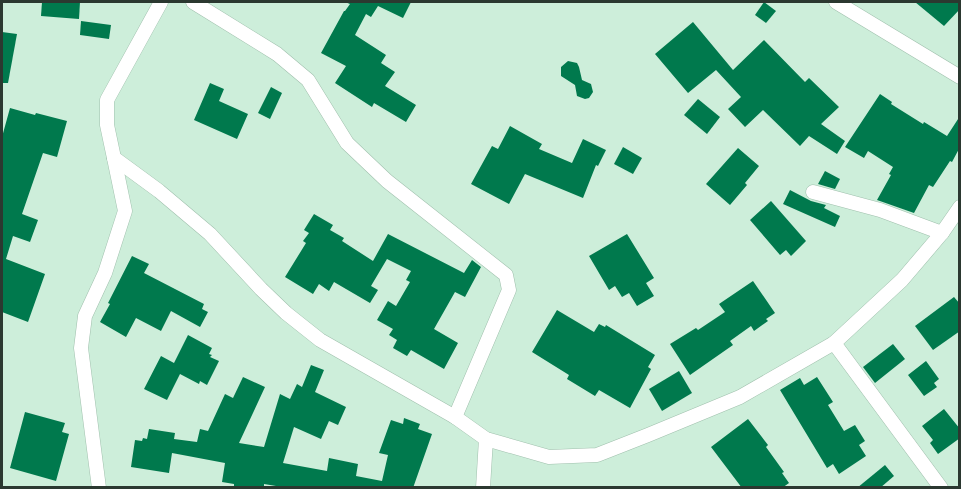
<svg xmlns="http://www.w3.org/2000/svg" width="961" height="489" viewBox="0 0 961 489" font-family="Lora,serif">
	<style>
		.building { fill: #00794d }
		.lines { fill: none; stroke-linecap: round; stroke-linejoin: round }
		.minor-casing { stroke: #a0c0ad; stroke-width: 15 }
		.minor { stroke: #fff; stroke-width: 14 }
	</style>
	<rect width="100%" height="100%" fill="#cdeeda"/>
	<g class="building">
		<polygon points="42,2 80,2 79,19 41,16"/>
		<polygon points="345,2 411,2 403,18 378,6 371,17 366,14 355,35 386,55 381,63 395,72 385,86 416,105 406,122 374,103 372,107 335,83 346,66 321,53 344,11 345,11 350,4"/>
		<polygon points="764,2 776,11 766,23 755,15"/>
		<polygon points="915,2 960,2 960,9 944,26"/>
		<polygon points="81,21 111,25 109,39 80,35"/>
		<polygon points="693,22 733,70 764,40 805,82 809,78 839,107 821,124 845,141 837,154 809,136 800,146 763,110 745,127 728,109 741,97 716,70 688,93 655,54"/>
		<polygon points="2,32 17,34 8,83 2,83"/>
		<polygon points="568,61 577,63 579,67 582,80 591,84 593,92 589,98 585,99 577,96 575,85 561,76 561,67"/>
		<polygon points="210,83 224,89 219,101 248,114 237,139 194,120"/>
		<polygon points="271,87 282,93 270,119 258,113"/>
		<polygon points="880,94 892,102 891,104 923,124 924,122 947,136 960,116 960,147 952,162 950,161 933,187 929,185 914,213 877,200 891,175 889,174 893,167 868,151 864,158 845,147"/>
		<polygon points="698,99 720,117 707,134 684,115"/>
		<polygon points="10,108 35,115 36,113 67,121 57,157 43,153 22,214 38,220 30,242 13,236 6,259 45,274 28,322 2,312 2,137"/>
		<polygon points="510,126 542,144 539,149 572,163 583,139 606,150 598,166 596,165 583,198 525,174 509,204 471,184 492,146 498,149"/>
		<polygon points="623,147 642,158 633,174 614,164"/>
		<polygon points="738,148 759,166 745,183 747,185 730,205 706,184"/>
		<polygon points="825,171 840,179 835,189 818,184"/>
		<polygon points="790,190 811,201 826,205 824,208 840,216 835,227 783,204"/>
		<polygon points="771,201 806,241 791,256 786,250 780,255 750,220"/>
		<polygon points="314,214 333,225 330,230 344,238 342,241 373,261 388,234 464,273 472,260 481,267 465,297 455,292 434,329 458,343 444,369 411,350 407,356 393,348 397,340 389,335 393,329 377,320 388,301 396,306 410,282 406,280 411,271 387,259 371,286 378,290 370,303 334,282 329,291 319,284 313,294 285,277 306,243 303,241 309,233 304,230"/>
		<polygon points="627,234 654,278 646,283 654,296 637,306 629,293 622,297 615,286 609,290 589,256"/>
		<polygon points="132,256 149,264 144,273 204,304 202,309 208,312 200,327 171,311 161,331 136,318 126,337 100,322 110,304 108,303"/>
		<polygon points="753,281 775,313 766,319 768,321 754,331 751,326 730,341 733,345 690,375 670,344 696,328 698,330 725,312 719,304"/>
		<polygon points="954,297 960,304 960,331 933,350 915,326"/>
		<polygon points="557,310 594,332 599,324 605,327 606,325 655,355 648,367 651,369 630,408 599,390 595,396 567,379 569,375 532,352"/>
		<polygon points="188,335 212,348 209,354 212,355 210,357 219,361 207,385 200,381 199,384 180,374 167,400 144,389 161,356 174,363"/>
		<polygon points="893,344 905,359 875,383 863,367"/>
		<polygon points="926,361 939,379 934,383 937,387 924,396 908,375"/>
		<polygon points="311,365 324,370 315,392 346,407 338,425 329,421 321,439 294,427 283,463 327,471 329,458 358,464 356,476 382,481 388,455 379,453 391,420 403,424 404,418 420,424 418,429 432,434 413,488 288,488 264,484 264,488 241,488 234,486 234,484 222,482 225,463 172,453 169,473 131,467 135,440 142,441 143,438 147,439 149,429 175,433 174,439 197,442 200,429 208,431 225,394 233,398 243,377 265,387 239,443 264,447 280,394 290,399 297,384 302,387"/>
		<polygon points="679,371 692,393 662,411 649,389"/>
		<polygon points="817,377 833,402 828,405 844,431 855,425 865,441 859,445 866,456 839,474 833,464 827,468 780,390 800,378 804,385"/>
		<polygon points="944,409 960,429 960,438 938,454 930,443 933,440 922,426"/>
		<polygon points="25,412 65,423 62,432 69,434 56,481 10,468"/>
		<polygon points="748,419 768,445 766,447 784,472 782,473 789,483 782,488 742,488 711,447"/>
		<polygon points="885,465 894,476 880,488 857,488"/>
	</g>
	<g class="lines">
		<g class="minor-casing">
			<g id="minor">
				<polyline points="161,2 107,100 107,125 114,158 159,191 210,234 261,289 286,313 320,340 455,417 486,439 549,457 597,455 648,435 740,397 834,343 902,280 942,233 960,207"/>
				<polyline points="193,2 277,54 308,80 347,143 387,181 506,275 509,290 455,417"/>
				<polyline points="836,2 960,77"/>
				<polyline points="813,192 880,210 942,233"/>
				<polyline points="834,343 941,488"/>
				<polyline points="99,488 81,348 85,316 105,273 125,211 114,158"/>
				<polyline points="483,488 486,439"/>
			</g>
		</g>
		<use href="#minor" class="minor"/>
	</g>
	<rect width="961" height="489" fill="none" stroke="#2b3830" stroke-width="6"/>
</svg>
